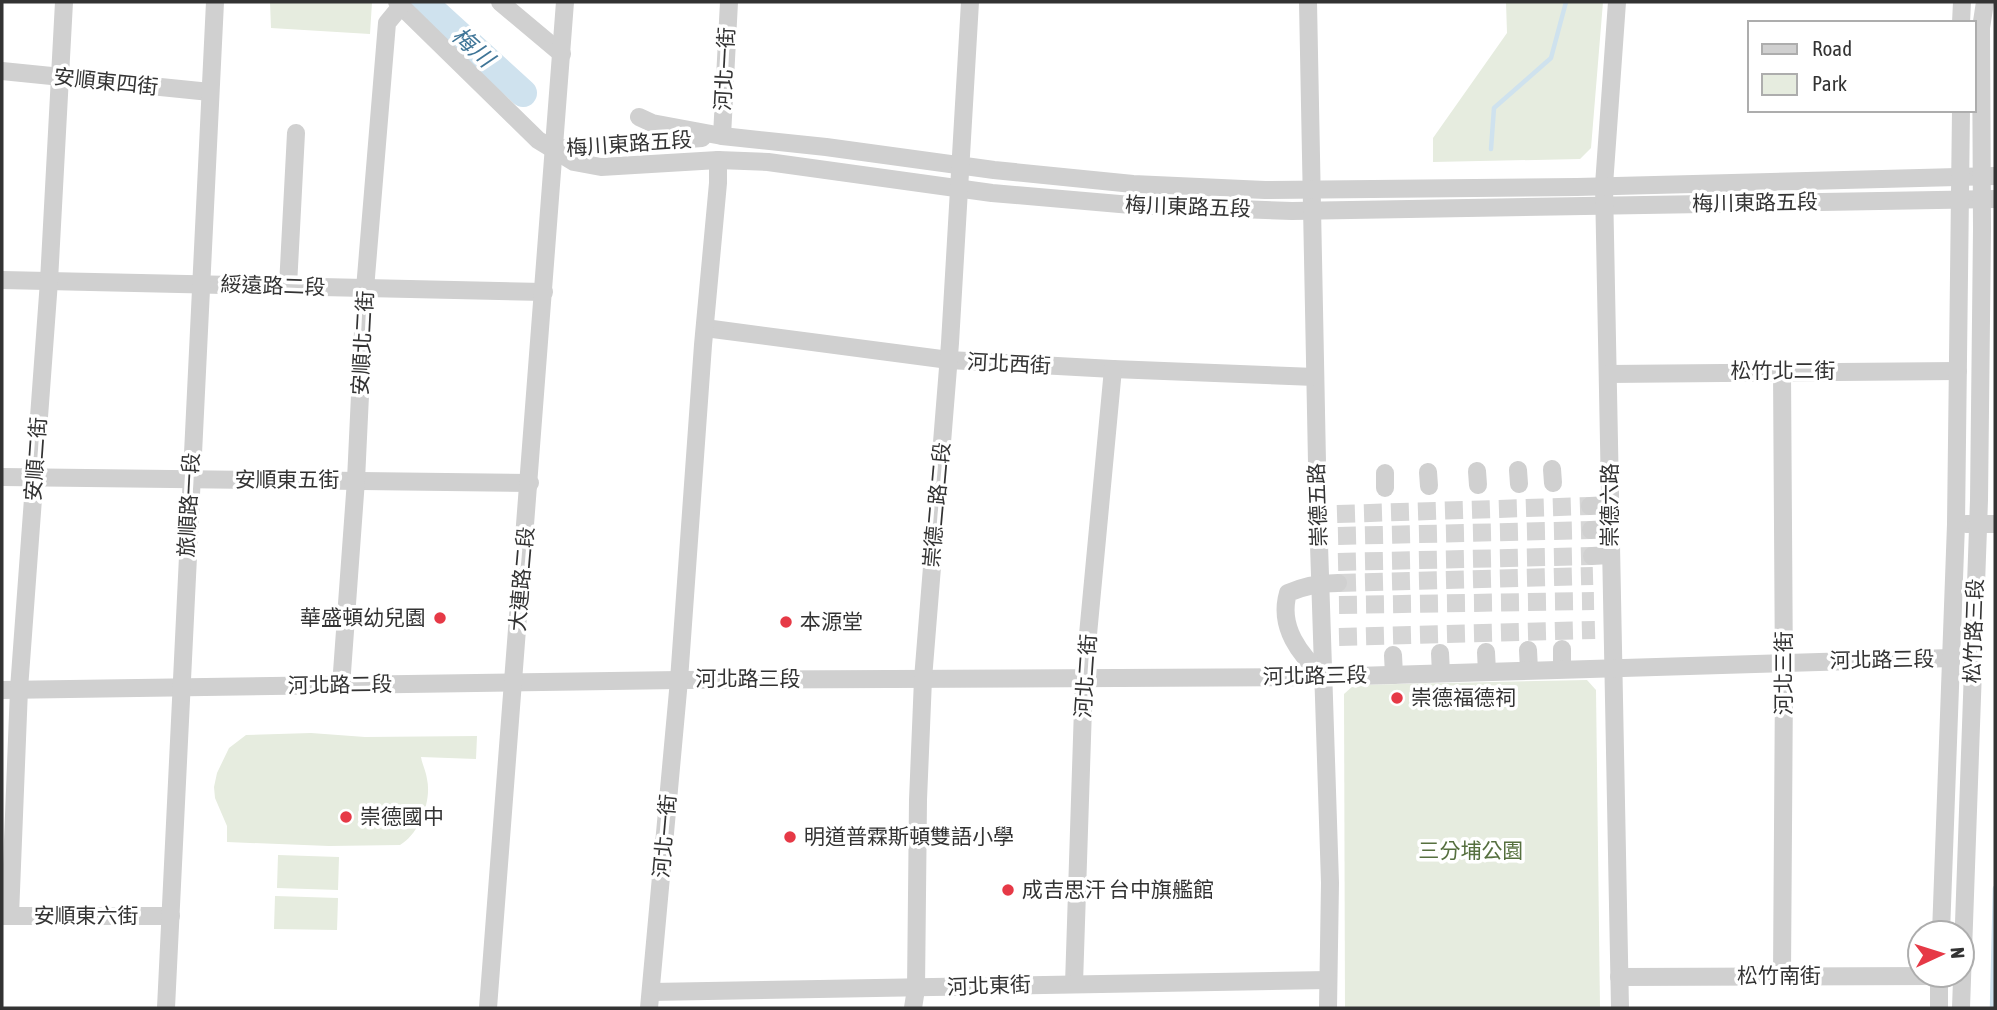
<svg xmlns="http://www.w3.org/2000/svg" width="1997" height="1010" viewBox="0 0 1997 1010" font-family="'Asap Condensed','Noto Sans TC',sans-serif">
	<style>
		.green { fill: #e6ecdf }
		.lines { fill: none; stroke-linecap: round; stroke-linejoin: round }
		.stream { stroke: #cfe2ee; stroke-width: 4.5 }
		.river { stroke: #cfe2ee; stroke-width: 28 }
		.minor-tunnel { stroke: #d6d6d6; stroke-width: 18; stroke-dasharray: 18 9; stroke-linecap: butt }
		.minor { stroke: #d0d0d0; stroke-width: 18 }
		.poi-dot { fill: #e63946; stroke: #fff; stroke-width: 2.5 }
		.labels { text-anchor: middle; stroke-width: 7; stroke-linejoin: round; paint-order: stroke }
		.street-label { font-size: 21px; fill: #333; stroke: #fff }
		.poi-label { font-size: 21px; fill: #333; stroke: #fff; text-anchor: start }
		.park-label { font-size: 21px; fill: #56703f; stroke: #fff }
		.water-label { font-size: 23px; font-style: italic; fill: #3f7597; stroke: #fff }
	</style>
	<rect width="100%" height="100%" fill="#fff"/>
	<g class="green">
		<polygon points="270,2 372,2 370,34 271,28"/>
		<polygon points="1506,2 1603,2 1591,148 1580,159 1433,162 1433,138 1507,33"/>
		<polygon points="1587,680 1596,690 1600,1008 1345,1008 1344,694 1354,685"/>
		<path d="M311,733l54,4 112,-1 -1,23 -55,-2c1,7 5,14 6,22 5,22 -8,55 -27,66l-71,1 -102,-4v-16l-12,-28 -1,-11 3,-14 12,-25 17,-13z"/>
		<polygon points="278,855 339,857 338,890 277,888"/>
		<polygon points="275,896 338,898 337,930 274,929"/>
	</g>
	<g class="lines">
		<g class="stream">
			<polyline points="1491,149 1494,108 1551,58 1566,2"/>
			<polyline points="1992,1008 1995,888"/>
		</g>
		<polyline class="river" points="423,2 523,93"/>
		<g class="minor-tunnel">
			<polyline points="1337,514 1590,506"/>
			<polyline points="1338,536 1591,530"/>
			<polyline points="1338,562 1592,556"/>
			<polyline points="1338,583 1593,576"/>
			<polyline points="1339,605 1594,601"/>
			<polyline points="1339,637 1595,630"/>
		</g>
		<g class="minor">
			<polyline points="397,2 538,140 574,162 601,167 718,160 768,162 992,193 1131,205 1292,211 1995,199"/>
			<polyline points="500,2 562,54"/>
			<polyline points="1308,2 1318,514 1330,883 1328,1008"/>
			<polyline points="1617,2 1604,185 1620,1008"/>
			<polyline points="1961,23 1962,2"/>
			<polyline points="2,71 210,92"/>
			<polyline points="639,117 652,123 722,136 826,147 994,170 1133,184 1265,190 1577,187 1995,176"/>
			<polyline points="722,136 729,2"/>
			<polyline points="555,149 702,138"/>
			<polyline points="2,280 544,292"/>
			<polyline points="288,286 296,133"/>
			<polyline points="705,328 949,360 1113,369 1315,377"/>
			<polyline points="1782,371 1784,680 1782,975"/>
			<polyline points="1608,374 1958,371"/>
			<polyline points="1552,469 1553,483"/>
			<polyline points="1518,470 1519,484"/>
			<polyline points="1477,471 1478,485"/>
			<polyline points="1428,472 1429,486"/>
			<polyline points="1385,473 1385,488"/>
			<polyline points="2,477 530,483"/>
			<polyline points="1590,506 1609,505"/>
			<polyline points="1966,524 1995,524"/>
			<polyline points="1591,530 1609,529"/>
			<polyline points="1592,556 1610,555"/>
			<polyline points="1562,649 1562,669"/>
			<polyline points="1528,650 1529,670"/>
			<polyline points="1486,652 1487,672"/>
			<polyline points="1440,653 1441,673"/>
			<polyline points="1393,655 1394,675"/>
			<path d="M1324,677c-24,-22 -46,-50 -36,-84 16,-7 33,-10 50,-10"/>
			<polyline points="341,686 356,480 365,289 387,23 401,6"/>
			<polyline points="2,690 679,680 1324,677 1951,658"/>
			<polyline points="2,916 171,916"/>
			<polyline points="10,916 19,689 49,281 64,2"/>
			<polyline points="1941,933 1956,524 1961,110"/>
			<polyline points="1619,977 1939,976"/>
			<polyline points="1074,984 1084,677 1113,369"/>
			<polyline points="651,992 1328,980"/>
			<polyline points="166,1008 215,2"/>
			<polyline points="488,1008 565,2"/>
			<polyline points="649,1008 679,680 703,345 718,183 718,160"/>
			<polyline points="913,1008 916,989 918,800 923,679 950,343 970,2"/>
			<polyline points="1939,1008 1939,975"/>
			<polyline points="1961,1008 1979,500 1982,230 1981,28 1985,2"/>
		</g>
	</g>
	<g class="poi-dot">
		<circle cx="440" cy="618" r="7"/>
		<circle cx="786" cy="622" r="7"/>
		<circle cx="1397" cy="698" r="7"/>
		<circle cx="346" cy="817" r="7"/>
		<circle cx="790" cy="837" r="7"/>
		<circle cx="1008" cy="890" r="7"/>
	</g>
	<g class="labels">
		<g class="street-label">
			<text transform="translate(725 69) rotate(-87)" y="7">河北一街</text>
			<text transform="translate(106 82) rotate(6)" y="7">安順東四街</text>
			<text transform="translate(629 144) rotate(-4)" y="7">梅川東路五段</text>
			<text transform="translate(1755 203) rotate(-1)" y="7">梅川東路五段</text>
			<text transform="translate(1188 207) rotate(2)" y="7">梅川東路五段</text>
			<text transform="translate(273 286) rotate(2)" y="7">綏遠路二段</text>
			<text transform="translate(363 343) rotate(-87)" y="7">安順北二街</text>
			<text transform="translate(1009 364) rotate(3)" y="7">河北西街</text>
			<text x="1783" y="378">松竹北二街</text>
			<text transform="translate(36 459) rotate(-86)" y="7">安順二街</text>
			<text x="287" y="487">安順東五街</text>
			<text transform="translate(189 505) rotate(-87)" y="7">旅順路一段</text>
			<text transform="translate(937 505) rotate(-85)" y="7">崇德二路二段</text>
			<text transform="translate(1318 505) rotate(-92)" y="7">崇德五路</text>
			<text transform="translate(1610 505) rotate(-90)" y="7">崇德六路</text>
			<text transform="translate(522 579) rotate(-85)" y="7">大連路二段</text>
			<text transform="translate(1974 631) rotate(-88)" y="7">松竹路三段</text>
			<text transform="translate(1882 660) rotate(-1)" y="7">河北路三段</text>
			<text transform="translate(1784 673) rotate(-90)" y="7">河北三街</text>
			<text transform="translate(1086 676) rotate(-86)" y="7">河北二街</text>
			<text transform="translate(1315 676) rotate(-1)" y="7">河北路三段</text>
			<text x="748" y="686">河北路三段</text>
			<text transform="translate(340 685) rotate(-1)" y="7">河北路二段</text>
			<text transform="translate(665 836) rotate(-85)" y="7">河北一街</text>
			<text x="86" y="923">安順東六街</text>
			<text x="1779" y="983">松竹南街</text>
			<text transform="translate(989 986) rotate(-2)" y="7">河北東街</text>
		</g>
		<g class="poi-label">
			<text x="426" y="625" text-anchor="end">華盛頓幼兒園</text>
			<text x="800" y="629">本源堂</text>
			<text x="1411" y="705">崇德福德祠</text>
			<text x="360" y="824">崇德國中</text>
			<text x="804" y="844">明道普霖斯頓雙語小學</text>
			<text x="1022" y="897">成吉思汗 台中旗艦館</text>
		</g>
		<g class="park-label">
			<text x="1471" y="858">三分埔公園</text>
		</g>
		<g class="water-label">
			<text transform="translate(473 47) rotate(42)" y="8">梅川</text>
		</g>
	</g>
	<rect width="1997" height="1010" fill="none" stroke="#333333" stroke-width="7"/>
	<rect x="1748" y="21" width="228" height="91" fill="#ffffff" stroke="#adadad" stroke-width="2"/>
	<rect x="1762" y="44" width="35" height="10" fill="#d0d0d0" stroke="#adadad" stroke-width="2"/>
	<text x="1812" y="56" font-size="21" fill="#333333">Road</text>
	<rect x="1762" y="74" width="35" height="21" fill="#e6ecdf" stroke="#adadad" stroke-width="2"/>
	<text x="1812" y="91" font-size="21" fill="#333333">Park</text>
	<g transform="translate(1941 954) rotate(86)"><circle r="33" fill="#ffffff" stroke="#adadad" stroke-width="2"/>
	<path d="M0-5L12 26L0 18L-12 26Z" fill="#e63946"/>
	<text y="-10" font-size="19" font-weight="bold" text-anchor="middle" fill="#333333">N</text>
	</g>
</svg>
